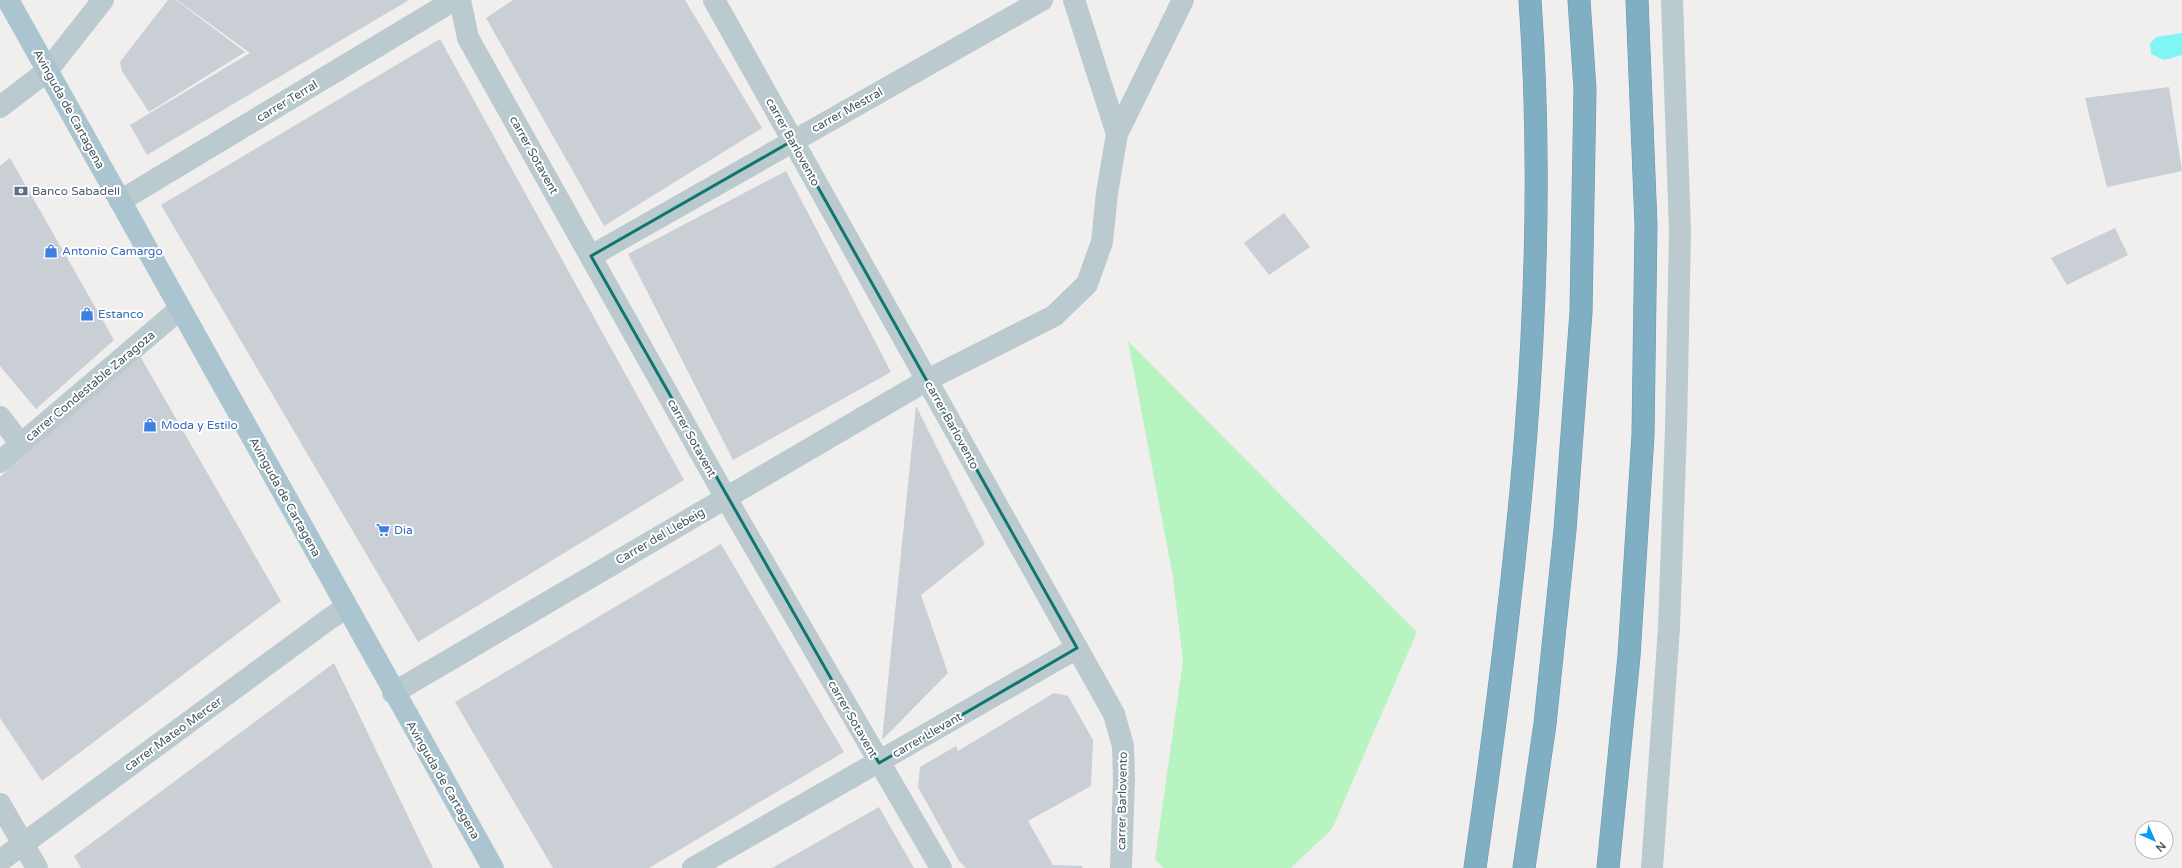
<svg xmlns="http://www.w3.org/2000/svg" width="2182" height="868" viewBox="0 0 2182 868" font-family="'Varela Round',sans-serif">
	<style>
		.green { fill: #b7f4c2 }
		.water { fill: #7ff5f6 }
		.building { fill: #c9cfd4 }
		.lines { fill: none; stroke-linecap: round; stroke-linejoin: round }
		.highway-casing { stroke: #6b99af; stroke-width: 23 }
		.minor { stroke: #bacacf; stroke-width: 22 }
		.major { stroke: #aac5d0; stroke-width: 22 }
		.highway { stroke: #80aec3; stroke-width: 22 }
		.marked { fill: none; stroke: #0f766e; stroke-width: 3; stroke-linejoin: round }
		.labels { text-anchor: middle; stroke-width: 4; stroke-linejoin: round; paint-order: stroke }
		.street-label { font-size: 12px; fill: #44575e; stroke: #fff }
		.service-label { font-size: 12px; fill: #4e5e75; stroke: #fff; text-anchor: start }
		.shop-label { font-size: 12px; fill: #366cbe; stroke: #fff; text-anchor: start }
	</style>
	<rect width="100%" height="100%" fill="#f1eeee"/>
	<polygon class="green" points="1128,341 1417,632 1332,829 1291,868 1163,868 1155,859 1183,661 1173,577"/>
	<polygon class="water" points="2182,33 2182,55 2164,60 2151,54 2150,44 2156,37"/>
	<g class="building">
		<polygon points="168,0 176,0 245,52 149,112 122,71 120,62"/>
		<polygon points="177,0 409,0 147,155 130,125 250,53"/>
		<polygon points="513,0 685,0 762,128 604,226 486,18"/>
		<polygon points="440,39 684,480 418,642 161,205"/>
		<polygon points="2169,87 2182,171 2107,187 2085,98"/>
		<polygon points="10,158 114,340 36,409 0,366 0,166"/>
		<polygon points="786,171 891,372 733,460 628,254"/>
		<polygon points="1284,213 1310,247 1269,275 1244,243"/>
		<polygon points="2115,228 2128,255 2067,285 2051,258"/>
		<polygon points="140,356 281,601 42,781 0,718 0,477"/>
		<polygon points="916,406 985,544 921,595 948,673 882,740"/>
		<polygon points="721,544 844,752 649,868 553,868 455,702"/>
		<polygon points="334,663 433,868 81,868 74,856"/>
		<polygon points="1054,693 1068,696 1093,740 1091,786 1028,821 1053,865 1083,866 1082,868 966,868 959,861 918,787 920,767 956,746 958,751"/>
		<polygon points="879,807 914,868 772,868"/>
	</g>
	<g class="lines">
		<g class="highway-casing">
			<g id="highway">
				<path d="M1475,868c41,-287 76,-578 55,-868"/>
				<polyline points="1524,868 1545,724 1565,530 1581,312 1585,89 1579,0"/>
				<polyline points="1608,868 1629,656 1643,435 1646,225 1637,0"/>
			</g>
		</g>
		<g class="minor">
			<polyline points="460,0 468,38 726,498 941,868"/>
			<polyline points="714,0 1114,714 1123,746 1124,779 1121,868"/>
			<polyline points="1074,0 1117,134"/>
			<polyline points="0,107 47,71 103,0"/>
			<polyline points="120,201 454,0"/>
			<polyline points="591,256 1042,0"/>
			<polyline points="0,417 21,444"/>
			<polyline points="0,462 180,309"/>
			<polyline points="393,693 927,380 1054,316 1087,284 1102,242 1107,193 1117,134 1183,0"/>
			<polyline points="0,804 37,868"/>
			<polyline points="0,861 329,619 346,608"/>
			<polyline points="693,868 1077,648"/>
			<polyline points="1652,868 1669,628 1676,429 1680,232 1672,0"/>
		</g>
		<polyline class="major" points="8,0 493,868"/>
		<use href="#highway" class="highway"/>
	</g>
	<path class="marked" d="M792,141l285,507 -198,115 -288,-507z"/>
	<defs>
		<g id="bank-bare" transform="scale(1.08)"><path d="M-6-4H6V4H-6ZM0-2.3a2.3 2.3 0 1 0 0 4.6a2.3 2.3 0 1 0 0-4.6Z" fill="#5c6f8a" stroke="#fff" stroke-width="2.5" paint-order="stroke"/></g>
		<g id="shop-bare" transform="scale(1.08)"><path d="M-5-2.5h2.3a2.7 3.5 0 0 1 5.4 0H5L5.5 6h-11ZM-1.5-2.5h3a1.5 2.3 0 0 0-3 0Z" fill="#3f7fe0" stroke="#fff" stroke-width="2.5" paint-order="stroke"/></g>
		<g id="supermarket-bare" transform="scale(1.08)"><path d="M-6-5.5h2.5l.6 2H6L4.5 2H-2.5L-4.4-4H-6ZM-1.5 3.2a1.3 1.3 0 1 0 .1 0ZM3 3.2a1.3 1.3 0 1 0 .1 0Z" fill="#3f7fe0" stroke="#fff" stroke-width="2.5" paint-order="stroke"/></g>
	</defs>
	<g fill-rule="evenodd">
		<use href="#bank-bare" x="21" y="191"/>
		<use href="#shop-bare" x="51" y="251"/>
		<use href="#shop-bare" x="87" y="314"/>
		<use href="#shop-bare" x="150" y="425"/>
		<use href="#supermarket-bare" x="383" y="530"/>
	</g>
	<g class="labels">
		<g class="street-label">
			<text transform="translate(287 101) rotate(-31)" y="4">carrer Terral</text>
			<text transform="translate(69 109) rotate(61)" y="4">Avinguda de Cartagena</text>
			<text transform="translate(847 110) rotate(-29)" y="4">carrer Mestral</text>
			<text transform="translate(793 142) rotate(61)" y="4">carrer Barlovento</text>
			<text transform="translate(534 155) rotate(61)" y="4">carrer Sotavent</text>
			<text transform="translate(90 386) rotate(-40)" y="4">carrer Condestable Zaragoza</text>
			<text transform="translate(952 425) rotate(61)" y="4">carrer Barlovento</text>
			<text transform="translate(692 438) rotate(61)" y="4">carrer Sotavent</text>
			<text transform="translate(285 497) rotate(61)" y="4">Avinguda de Cartagena</text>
			<text transform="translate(660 536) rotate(-30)" y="4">Carrer del Llebeig</text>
			<text transform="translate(853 719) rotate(60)" y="4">carrer Sotavent</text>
			<text transform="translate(173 734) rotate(-36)" y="4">carrer Mateo Mercer</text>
			<text transform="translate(927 735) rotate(-30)" y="4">carrer Llevant</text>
			<text transform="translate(443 780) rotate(60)" y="4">Avinguda de Cartagena</text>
			<text transform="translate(1122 801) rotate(-89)" y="4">carrer Barlovento</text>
		</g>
		<g class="service-label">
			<text x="32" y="195">Banco Sabadell</text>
		</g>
		<g class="shop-label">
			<text x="62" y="255">Antonio Camargo</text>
			<text x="98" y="318">Estanco</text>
			<text x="161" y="429">Moda y Estilo</text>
			<text x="394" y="534">Dia</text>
		</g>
	</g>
	<g transform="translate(2154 840) rotate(135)"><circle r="19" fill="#ffffff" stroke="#b4bcbf"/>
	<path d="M0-3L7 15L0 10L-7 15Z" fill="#049df4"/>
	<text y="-6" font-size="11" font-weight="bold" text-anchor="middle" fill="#44575e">N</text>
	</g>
</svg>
